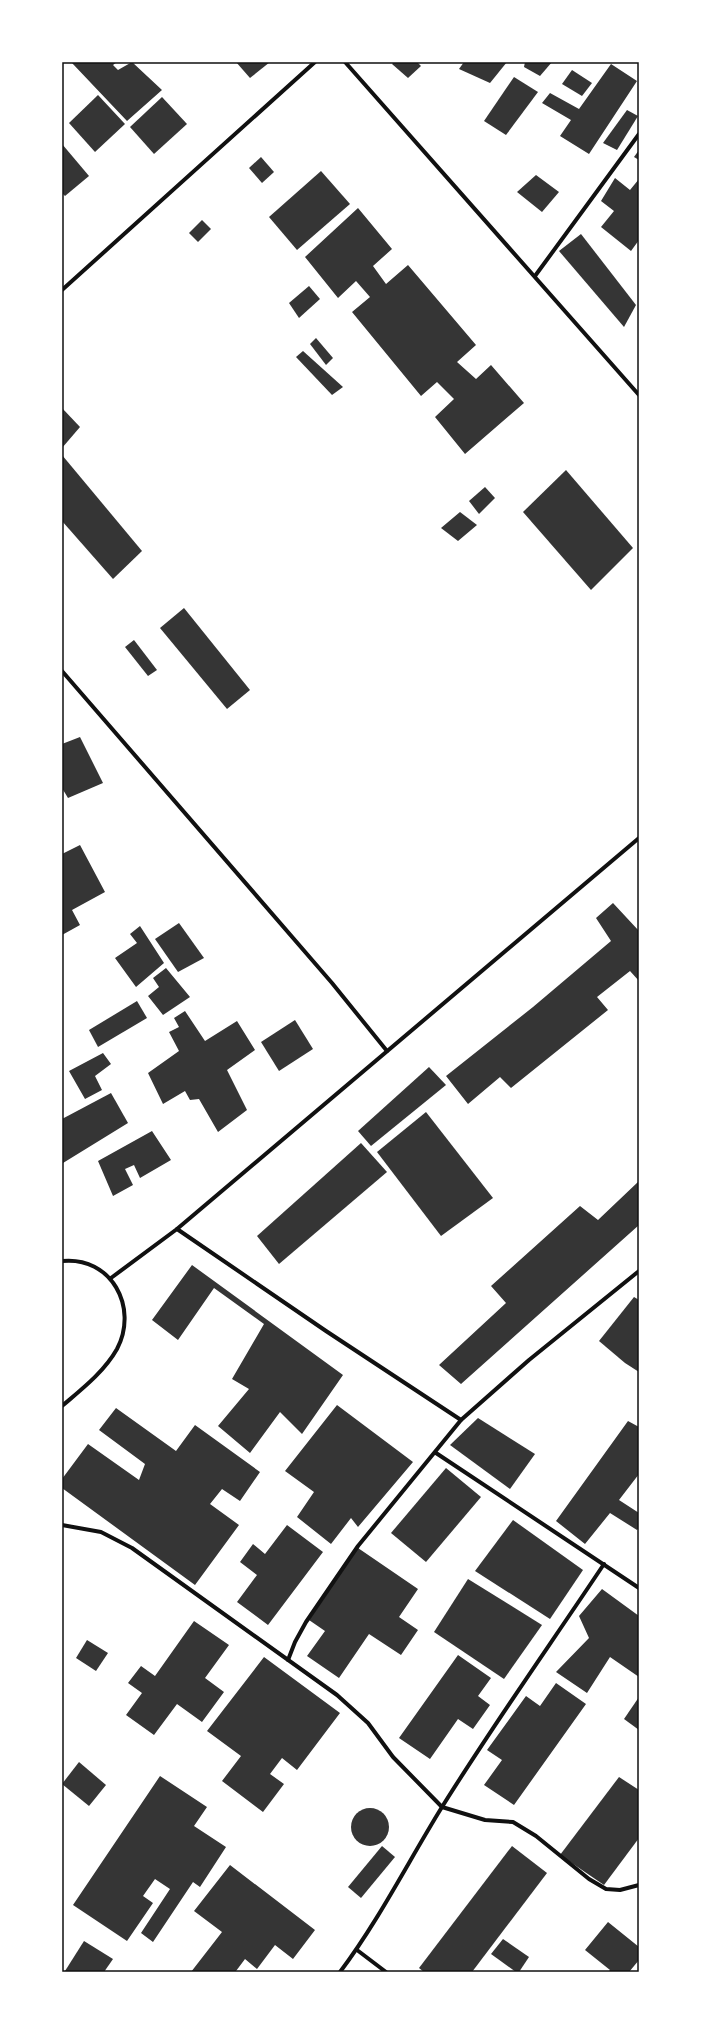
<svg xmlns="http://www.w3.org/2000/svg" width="701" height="2034" viewBox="0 0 701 2034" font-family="Arial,sans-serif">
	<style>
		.building { fill: #353535 }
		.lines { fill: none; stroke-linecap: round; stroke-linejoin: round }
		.minor { stroke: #111; stroke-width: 4 }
		.neatline { fill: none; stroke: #111; stroke-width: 1.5 }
	</style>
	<rect width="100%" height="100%" fill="#fff"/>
	<g class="building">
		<polygon points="73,62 117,62 113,65 118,70 132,62 162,90 127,121 72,63"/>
		<polygon points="236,62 270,62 250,78"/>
		<polygon points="394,62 417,62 421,66 408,78 392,64"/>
		<polygon points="464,62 507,62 490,83 459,69"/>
		<polygon points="525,62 552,62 540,76 524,67"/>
		<polygon points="611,64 637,81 589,154 560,136 571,120 542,103 550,93 579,109"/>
		<polygon points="572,70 592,83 582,96 562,84"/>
		<polygon points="514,77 538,92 506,135 484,121"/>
		<polygon points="98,95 125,124 95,152 69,123"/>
		<polygon points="162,97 187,124 154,154 130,127"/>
		<polygon points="627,110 638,116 617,150 603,143"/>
		<polygon points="62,144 89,176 65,196 62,193"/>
		<polygon points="639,150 639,160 634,157"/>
		<polygon points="261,157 274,172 262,183 249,168"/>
		<polygon points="321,171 350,204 297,250 269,217"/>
		<polygon points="536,175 559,192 542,212 517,192"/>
		<polygon points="615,178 630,190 639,179 639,240 631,251 601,227 614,211 601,201"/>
		<polygon points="358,208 392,249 373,266 386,284 408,265 476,345 457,362 476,379 491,365 524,403 465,454 435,417 454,399 437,382 421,396 352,312 370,297 356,281 338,298 305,257"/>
		<polygon points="202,220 211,229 198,242 189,233"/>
		<polygon points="581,234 636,305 624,327 559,251"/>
		<polygon points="309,286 320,299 299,318 289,303"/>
		<polygon points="316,338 333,358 326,365 310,344"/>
		<polygon points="303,351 343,387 332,395 296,357"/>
		<polygon points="62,408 80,427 62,448"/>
		<polygon points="62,455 142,551 113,579 62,521"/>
		<polygon points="566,470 633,548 591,590 523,512"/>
		<polygon points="485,487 495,498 479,514 469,501"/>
		<polygon points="460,512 477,525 458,541 441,528"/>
		<polygon points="184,608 250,690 227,709 160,628"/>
		<polygon points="134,640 157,670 148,676 125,647"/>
		<polygon points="80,737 103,783 68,798 62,788 62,744"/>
		<polygon points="80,845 105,892 72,910 80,925 62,935 62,854"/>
		<polygon points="613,903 639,931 639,981 630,971 597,997 608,1010 511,1088 500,1077 468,1104 446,1076 533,1007 611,941 596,918"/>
		<polygon points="179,923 204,958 178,972 155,939"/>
		<polygon points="140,926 164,963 136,987 115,958 137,943 130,934"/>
		<polygon points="166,968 190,997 163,1015 148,996 159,987 153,978"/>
		<polygon points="137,1001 147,1018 98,1047 89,1030"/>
		<polygon points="185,1011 205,1041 237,1021 255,1050 227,1070 247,1110 218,1132 199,1099 190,1100 185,1091 163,1104 148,1073 179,1051 169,1032 179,1027 174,1018"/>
		<polygon points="295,1020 313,1049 279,1071 261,1042"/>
		<polygon points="103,1053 111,1064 95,1076 102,1090 85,1099 69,1071"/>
		<polygon points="429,1067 446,1085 371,1146 358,1131"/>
		<polygon points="111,1093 128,1123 63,1163 62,1119"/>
		<polygon points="426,1112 493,1198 441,1236 377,1152"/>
		<polygon points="152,1131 171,1160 140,1178 134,1165 125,1169 133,1185 113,1196 98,1161"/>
		<polygon points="361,1143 387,1172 279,1264 257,1236"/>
		<polygon points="639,1181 639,1225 461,1384 439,1365 506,1303 491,1286 580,1206 598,1220"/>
		<polygon points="192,1265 343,1375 302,1434 280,1412 250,1453 218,1426 249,1389 232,1379 264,1324 214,1288 178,1340 152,1320"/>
		<polygon points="634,1297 639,1300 639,1372 625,1363 599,1341"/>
		<polygon points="337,1405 413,1462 358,1527 351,1518 331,1544 297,1517 314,1492 285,1471"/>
		<polygon points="116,1408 176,1451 195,1425 260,1472 240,1501 222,1489 210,1504 239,1525 195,1585 62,1488 62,1479 88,1444 139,1480 145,1464 99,1430"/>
		<polygon points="478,1418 535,1454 510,1489 450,1445"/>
		<polygon points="628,1421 639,1427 639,1474 619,1500 639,1513 639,1528 637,1530 610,1513 585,1544 556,1521"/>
		<polygon points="446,1468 481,1497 426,1562 391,1533"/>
		<polygon points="513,1520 583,1570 550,1619 475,1571"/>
		<polygon points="287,1525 323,1552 268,1625 237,1602 257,1575 240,1562 253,1544 265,1554"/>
		<polygon points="358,1548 418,1589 399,1617 418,1630 401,1655 369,1634 339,1678 307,1656 325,1631 309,1620"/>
		<polygon points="468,1579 542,1625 504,1679 434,1632"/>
		<polygon points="602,1589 639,1616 639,1677 610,1657 587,1693 556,1672 589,1638 579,1616"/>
		<polygon points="194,1621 229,1645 205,1678 224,1692 202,1722 177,1704 154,1735 126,1715 142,1693 128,1683 141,1666 155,1676"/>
		<polygon points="87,1640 108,1653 96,1671 76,1658"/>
		<polygon points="458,1655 491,1678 478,1696 490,1705 473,1729 458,1719 430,1759 399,1738"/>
		<polygon points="264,1657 340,1713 297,1770 282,1758 270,1774 284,1784 263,1812 222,1781 241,1756 207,1731"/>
		<polygon points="556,1683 586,1704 514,1805 484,1785 502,1760 487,1750 526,1696 540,1706"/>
		<polygon points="639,1697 639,1730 624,1719"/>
		<polygon points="79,1762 106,1785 89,1806 62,1784"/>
		<polygon points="160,1776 207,1807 194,1826 226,1847 200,1887 193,1882 153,1942 141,1933 170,1889 155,1879 143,1896 153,1903 127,1941 73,1905"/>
		<polygon points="619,1777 639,1790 639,1838 604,1885 560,1855"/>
		<circle cx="370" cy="1827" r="19"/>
		<polygon points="382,1846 395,1857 361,1898 348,1887"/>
		<polygon points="512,1846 547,1873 472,1972 424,1972 419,1968"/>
		<polygon points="230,1865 315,1930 293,1959 275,1945 257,1969 245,1959 236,1971 237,1972 191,1972 222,1932 194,1911"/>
		<polygon points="608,1922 639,1947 639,1960 629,1972 608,1972 610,1970 585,1950"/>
		<polygon points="503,1939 529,1957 519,1972 516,1972 491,1954"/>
		<polygon points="84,1941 113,1959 104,1972 65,1971"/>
	</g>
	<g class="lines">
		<g class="minor">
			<polyline points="345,62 639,395"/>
			<polyline points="535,276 639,134"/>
			<polyline points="62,290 315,62"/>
			<polyline points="62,671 332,983 387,1051"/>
			<polyline points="177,1229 326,1331 461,1420"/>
			<path d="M62,1261c49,-5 77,46 55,88 -13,23 -35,40 -55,57"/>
			<polyline points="111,1278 177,1229 639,838"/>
			<polyline points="436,1453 639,1588"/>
			<polyline points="62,1525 101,1532 132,1548 337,1695 368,1723 393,1757 442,1807 485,1820 513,1822 536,1836 589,1879 606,1889 620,1890 639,1885"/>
			<polyline points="288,1660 295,1642 306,1622 358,1546 461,1420 529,1360 639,1271"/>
			<polyline points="357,1950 386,1972"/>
			<path d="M340,1972c39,-52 68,-110 102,-165 51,-82 108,-162 162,-243"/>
		</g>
	</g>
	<rect width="701" height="2034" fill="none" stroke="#ffffff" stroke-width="126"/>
	<rect x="63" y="63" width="575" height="1908" class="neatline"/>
</svg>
